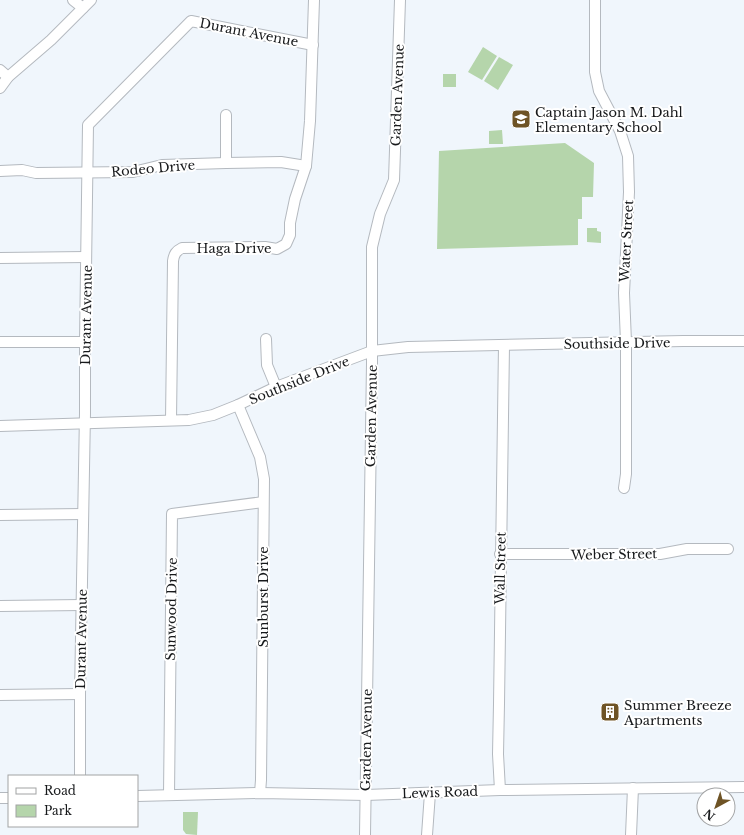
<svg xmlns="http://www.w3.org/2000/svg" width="744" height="835" viewBox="0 0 744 835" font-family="'Libre Baskerville',serif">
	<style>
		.green { fill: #b5d5ab }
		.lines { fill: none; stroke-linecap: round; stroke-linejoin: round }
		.minor-casing { stroke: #b4b9bf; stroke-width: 12 }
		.minor { stroke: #fff; stroke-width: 10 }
		.labels { text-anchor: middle; stroke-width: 4; stroke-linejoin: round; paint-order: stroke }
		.street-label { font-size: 13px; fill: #17191b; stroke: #fff }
		.poi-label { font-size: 13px; fill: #17191b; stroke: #fff; text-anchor: start }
	</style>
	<rect width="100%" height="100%" fill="#f0f6fc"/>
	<g class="green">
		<polygon points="483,47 497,56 482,80 468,72"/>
		<polygon points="499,57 513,65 498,90 484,81"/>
		<rect x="443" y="74" width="13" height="13"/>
		<polygon points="502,130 503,144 489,144 489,131"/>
		<polygon points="565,143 594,163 593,197 582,197 582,219 578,219 578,245 437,249 439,151"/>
		<polygon points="587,228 597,228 597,231 601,232 601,243 587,242"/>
		<polygon points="183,812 198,812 197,835 186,834 183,830"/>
	</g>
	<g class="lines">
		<g class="minor-casing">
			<g id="minor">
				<polyline points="73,0 83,8"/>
				<polyline points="595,0 595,72 599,91 620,131 628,156 629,192 624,293 626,342 626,474 624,488"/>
				<polyline points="0,70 8,77"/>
				<polyline points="0,88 8,77 51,40 91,0"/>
				<polyline points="226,115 226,163"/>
				<polyline points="0,171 22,170 36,173 133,172 162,165 226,163 281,162 306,166"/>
				<polyline points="0,258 86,257"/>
				<polyline points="266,339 267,365 276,387"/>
				<polyline points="0,342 85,342"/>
				<polyline points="238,405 260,457 264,479 261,780 260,793"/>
				<path d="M171,420l2,-159c1,-7 3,-10 9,-13l83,-1 12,2 9,-5 4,-9v-12l5,-24 11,-33 4,-45 4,-121"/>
				<polyline points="0,426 189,420 213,415 238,405 276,387 372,351 408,347 683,341 744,341"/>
				<polyline points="0,515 83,514"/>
				<polyline points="500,554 660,554 687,549 728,549"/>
				<polyline points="0,606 82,605"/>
				<polyline points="0,695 80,694"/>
				<polyline points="80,776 80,694 85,413 85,342 88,125 191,21 313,45"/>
				<polyline points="500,790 498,754 499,704 504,345"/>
				<polyline points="169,795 172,514 263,502"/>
				<polyline points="137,796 260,793 366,795 500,790 744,787"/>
				<polyline points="0,798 9,798"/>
				<polyline points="365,835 372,363 372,247 380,214 394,180 400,0"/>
				<polyline points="427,835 430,793"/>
				<polyline points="631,835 633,788"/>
			</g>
		</g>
		<use href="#minor" class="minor"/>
	</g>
	<defs>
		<g id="school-square" transform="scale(1)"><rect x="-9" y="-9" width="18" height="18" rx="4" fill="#6e5325" stroke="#fff"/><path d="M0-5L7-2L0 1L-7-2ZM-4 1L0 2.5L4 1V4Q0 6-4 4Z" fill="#fff"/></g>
		<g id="building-square" transform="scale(1)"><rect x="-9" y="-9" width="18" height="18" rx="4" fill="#6e5325" stroke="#fff"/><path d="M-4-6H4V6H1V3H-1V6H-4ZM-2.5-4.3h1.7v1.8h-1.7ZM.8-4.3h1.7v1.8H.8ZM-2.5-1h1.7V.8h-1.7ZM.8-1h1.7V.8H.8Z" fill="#fff"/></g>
	</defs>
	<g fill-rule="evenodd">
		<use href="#school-square" x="521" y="119"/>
		<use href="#building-square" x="610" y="712"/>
	</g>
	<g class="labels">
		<g class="street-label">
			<text transform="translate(249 32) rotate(11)" y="5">Durant Avenue</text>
			<text transform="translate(397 95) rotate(-88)" y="5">Garden Avenue</text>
			<text transform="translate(153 168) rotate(-5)" y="5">Rodeo Drive</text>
			<text transform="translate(626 241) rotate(-87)" y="5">Water Street</text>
			<text x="234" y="253">Haga Drive</text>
			<text transform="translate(86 315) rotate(-89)" y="5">Durant Avenue</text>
			<text transform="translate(617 343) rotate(-1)" y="5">Southside Drive</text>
			<text transform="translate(299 380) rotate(-22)" y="5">Southside Drive</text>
			<text transform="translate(371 416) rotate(-89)" y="5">Garden Avenue</text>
			<text transform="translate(614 554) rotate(-1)" y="5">Weber Street</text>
			<text transform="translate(500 568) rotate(-89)" y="5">Wall Street</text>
			<text transform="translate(263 597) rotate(-90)" y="5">Sunburst Drive</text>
			<text transform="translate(171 609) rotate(-89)" y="5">Sunwood Drive</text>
			<text transform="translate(81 639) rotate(-89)" y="5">Durant Avenue</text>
			<text transform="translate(366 740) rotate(-89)" y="5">Garden Avenue</text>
			<text transform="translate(440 792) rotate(-2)" y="5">Lewis Road</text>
		</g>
		<g class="poi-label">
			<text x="535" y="117">Captain Jason M. Dahl<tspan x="535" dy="15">Elementary School</tspan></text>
			<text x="624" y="710">Summer Breeze<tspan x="624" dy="15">Apartments</tspan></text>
		</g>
	</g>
	<rect x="8" y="775" width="130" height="52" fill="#ffffff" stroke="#a2a3a4"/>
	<rect x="16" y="788" width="20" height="6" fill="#ffffff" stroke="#a2a3a4"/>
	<text x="44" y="795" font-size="12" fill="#17191b">Road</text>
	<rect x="16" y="805" width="20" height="12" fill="#b5d5ab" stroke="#a2a3a4"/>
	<text x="44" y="815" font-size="12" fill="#17191b">Park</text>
	<g transform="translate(716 807) rotate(220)"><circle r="19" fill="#ffffff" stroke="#a2a3a4"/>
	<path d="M0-3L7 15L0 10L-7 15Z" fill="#6e5325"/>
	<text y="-6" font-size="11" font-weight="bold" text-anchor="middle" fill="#17191b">N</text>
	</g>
</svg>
